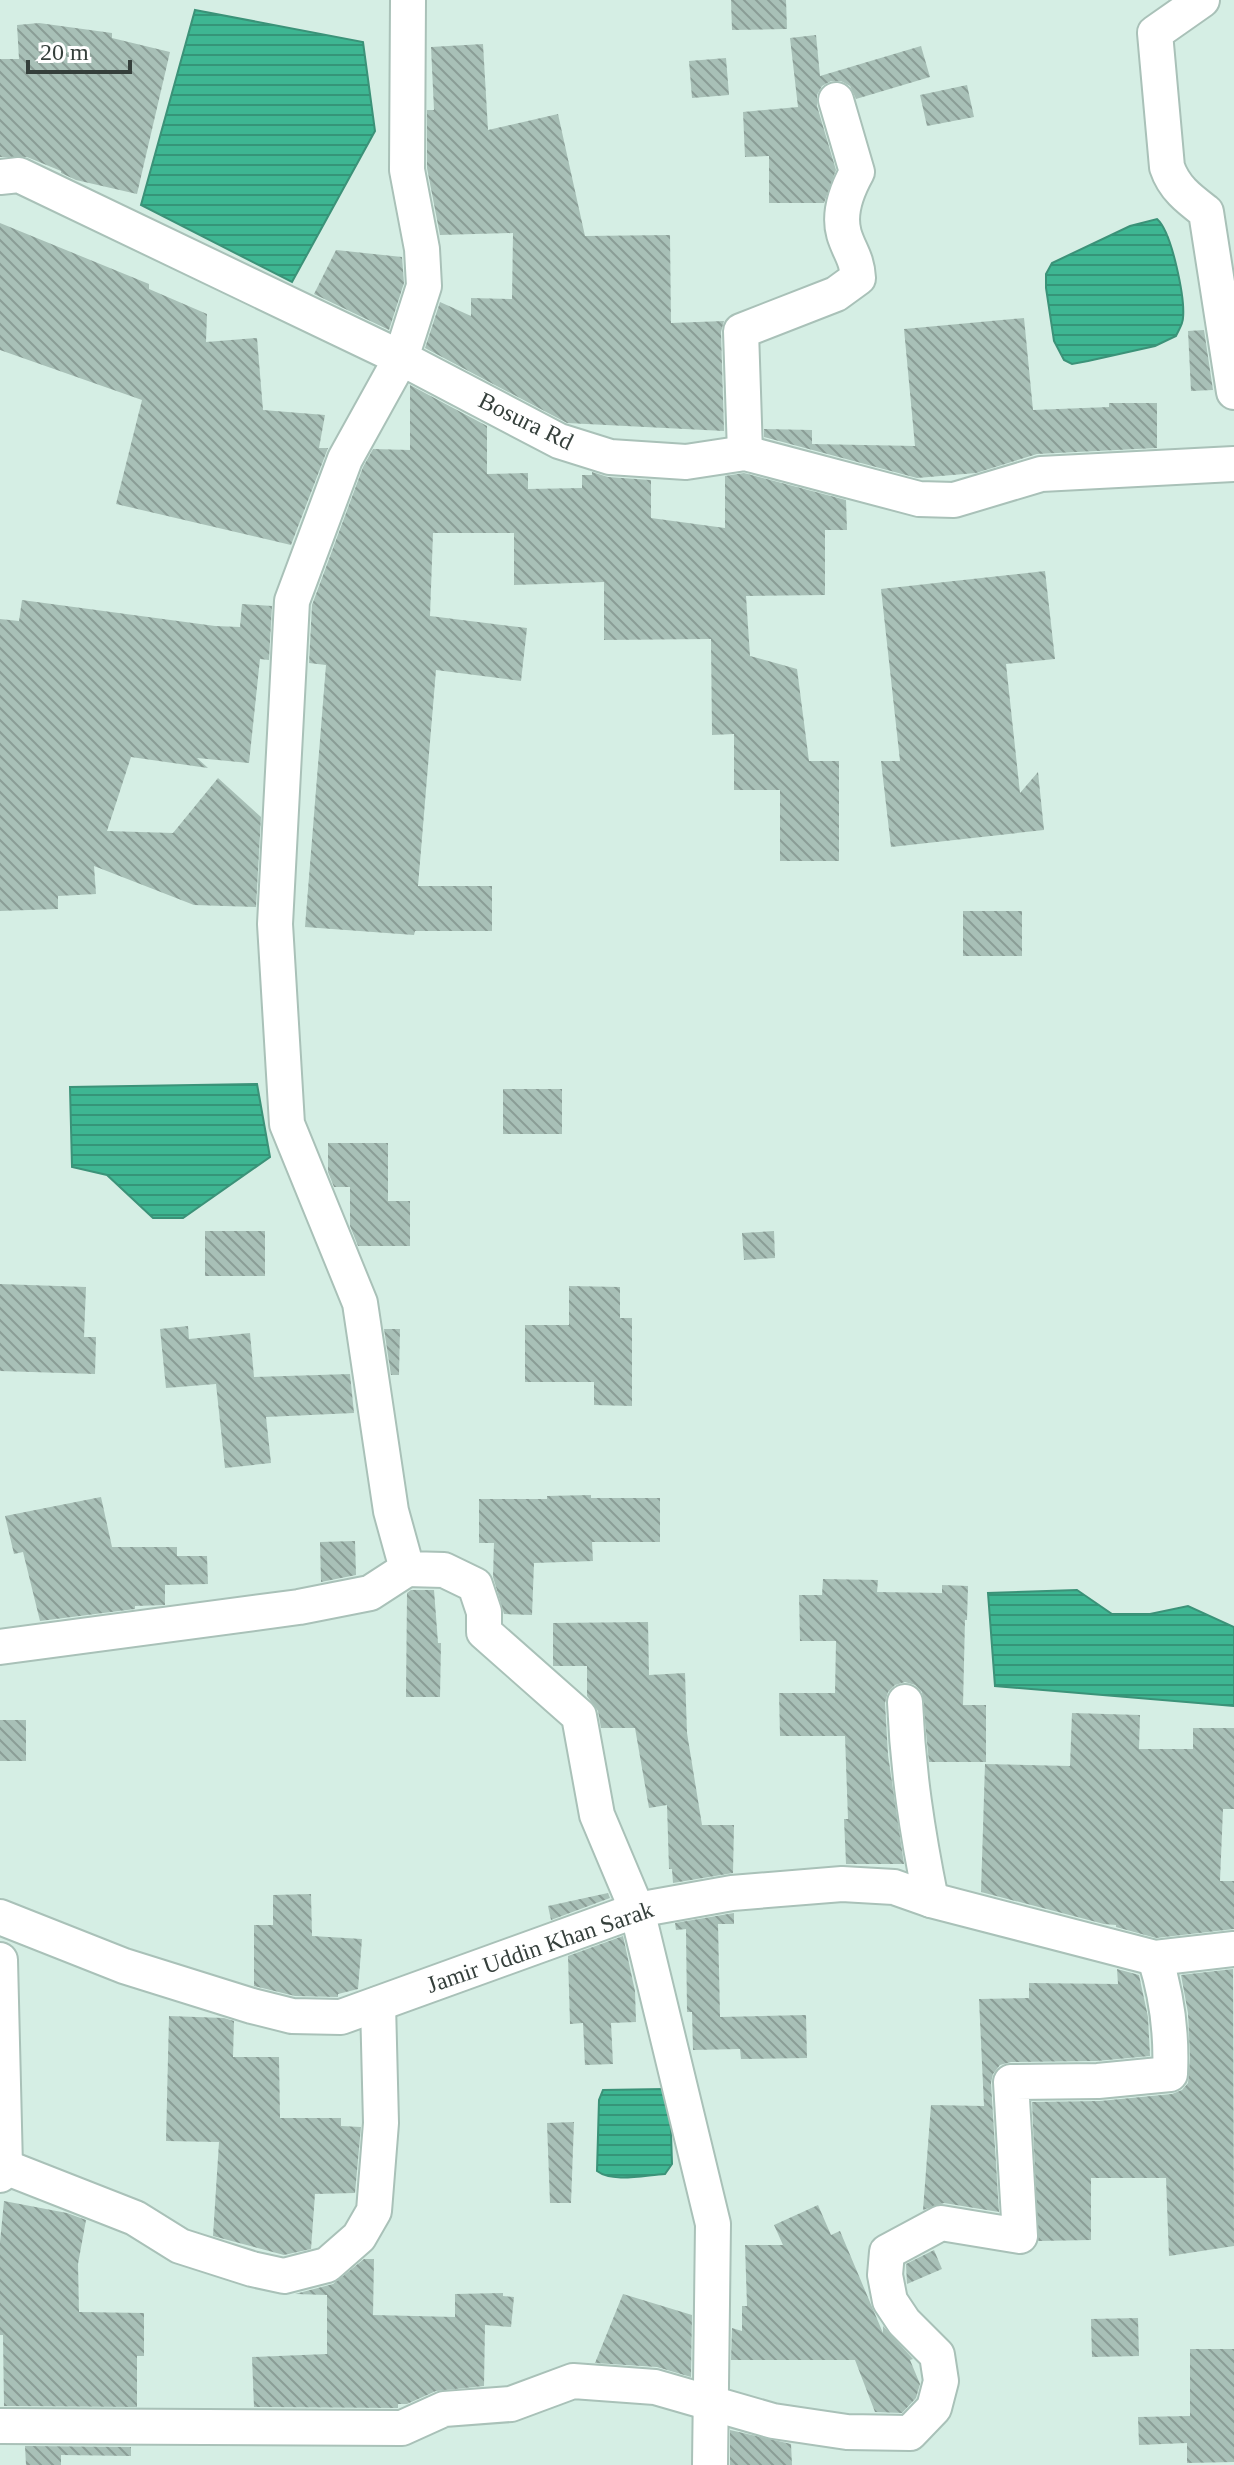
<svg xmlns="http://www.w3.org/2000/svg" width="1234" height="2465" viewBox="0 0 1234 2465" font-family="Georgia,serif">
	<style>
		.water { fill: url(#water-rules); stroke: #3b9278; stroke-width: 2 }
		.building { fill: url(#building-back-hatch) }
		.lines { fill: none; stroke-linecap: round; stroke-linejoin: round }
		.minor-casing { stroke: #a9c1b8; stroke-width: 38 }
		.minor { stroke: #fff; stroke-width: 34 }
		.labels { text-anchor: middle; stroke-width: 6; stroke-linejoin: round; paint-order: stroke }
		.street-label { font-size: 24px; fill: #353f3b; stroke: #fff }
	</style>
	<defs>
		<pattern id="water-rules" width="6" height="5" patternUnits="userSpaceOnUse" patternTransform="scale(2)"><rect width="6" height="5" fill="#3eb692"/><path d="M0 2.5h6" fill="none" stroke="#359578"/></pattern>
		<pattern id="building-back-hatch" width="6" height="6" patternUnits="userSpaceOnUse" patternTransform="scale(2)"><rect width="6" height="6" fill="#a8c0b7"/><path d="M-1 5l2 2M0 0l6 6M5-1l2 2" fill="none" stroke="#8a9d96"/></pattern>
	</defs>
	<rect width="100%" height="100%" fill="#d5eee4"/>
	<g class="water">
		<polygon points="195,10 363,42 375,131 292,282 141,205"/>
		<path d="M1157,219c15,13 28,79 26,99 0,6 -5,13 -7,18l-21,10 -67,15 -16,3 -8,-4 -10,-19 -8,-53v-14l6,-11 78,-37z"/>
		<polygon points="257,1084 270,1157 183,1218 153,1218 107,1175 72,1167 70,1087"/>
		<polygon points="1077,1590 1112,1614 1150,1614 1188,1606 1234,1627 1234,1706 995,1686 988,1593"/>
		<path d="M665,2089l5,13 2,62 -7,10c-20,1 -52,9 -68,-3l2,-71 4,-10z"/>
	</g>
	<g class="building">
		<polygon points="731,0 786,0 787,29 732,30"/>
		<polygon points="39,23 112,33 112,38 170,52 137,194 76,180 61,173 61,171 27,157 0,157 0,59 19,59 17,25"/>
		<polygon points="816,35 820,76 921,46 930,77 856,99 850,86 841,81 831,81 822,86 817,95 817,106 836,170 824,203 769,203 769,156 745,157 743,112 798,107 790,38"/>
		<polygon points="483,44 488,130 558,114 585,236 670,235 671,323 724,321 721,332 724,431 567,423 425,348 440,302 471,316 471,298 512,299 513,233 440,235 427,168 427,110 434,110 431,47"/>
		<polygon points="726,58 729,95 692,98 689,61"/>
		<polygon points="967,85 974,117 927,126 920,95"/>
		<polygon points="0,223 149,284 149,289 207,314 206,342 257,338 263,410 325,415 319,448 328,448 291,545 116,504 142,400 0,350"/>
		<polygon points="336,250 402,257 404,283 389,330 314,294"/>
		<polygon points="1024,318 1033,410 1109,407 1109,403 1157,403 1157,448 1037,454 976,473 917,478 764,437 764,429 812,430 812,444 915,446 904,329"/>
		<polygon points="1204,330 1213,390 1191,391 1188,331"/>
		<polygon points="410,385 487,426 487,474 528,473 528,489 582,488 582,475 592,475 592,472 608,477 651,480 651,518 725,528 725,476 744,473 846,500 847,530 825,530 825,595 746,596 750,656 797,669 809,761 839,761 839,861 780,861 780,790 734,790 734,734 712,735 711,639 604,640 604,582 514,585 514,533 433,533 430,616 527,628 521,681 436,670 418,886 492,886 492,931 415,931 414,935 305,927 326,665 309,663 312,605 363,467 373,449 410,450"/>
		<polygon points="1045,571 1055,659 1006,664 1020,793 1038,772 1044,830 891,847 881,761 900,761 881,589"/>
		<polygon points="22,600 215,626 240,627 242,604 272,606 269,660 260,659 249,763 197,758 208,768 131,757 107,831 173,833 218,778 261,817 256,907 194,905 94,866 96,894 58,896 58,909 0,911 0,619 19,621"/>
		<rect x="963" y="911" width="59" height="45"/>
		<rect x="503" y="1089" width="59" height="45"/>
		<polygon points="328,1143 388,1143 388,1201 410,1201 410,1246 358,1246 350,1226 350,1187 334,1187 328,1172"/>
		<rect x="205" y="1231" width="60" height="45"/>
		<polygon points="774,1231 775,1258 744,1260 742,1233"/>
		<polygon points="0,1284 86,1287 84,1337 96,1337 95,1374 0,1371"/>
		<polygon points="569,1286 620,1287 620,1318 632,1318 632,1406 594,1405 594,1382 525,1382 525,1325 569,1325"/>
		<polygon points="188,1326 189,1339 250,1333 254,1377 350,1374 354,1413 266,1417 271,1463 225,1468 216,1384 166,1388 160,1329"/>
		<polygon points="384,1329 400,1329 399,1375 391,1375"/>
		<polygon points="591,1495 591,1498 660,1498 660,1542 592,1542 593,1561 534,1563 532,1615 504,1614 493,1577 494,1543 479,1543 479,1499 547,1499 547,1496"/>
		<polygon points="101,1497 112,1547 177,1547 177,1556 207,1556 208,1584 165,1585 165,1605 135,1606 135,1609 40,1621 23,1552 14,1554 5,1516"/>
		<polygon points="355,1541 356,1575 321,1582 320,1542"/>
		<polygon points="823,1579 878,1580 877,1592 942,1593 942,1585 968,1586 967,1620 965,1620 963,1705 986,1705 986,1762 929,1762 922,1692 915,1685 905,1682 895,1685 888,1692 885,1703 888,1755 904,1864 846,1864 844,1819 848,1819 845,1736 780,1736 779,1693 835,1693 836,1641 800,1641 799,1595 822,1595"/>
		<polygon points="411,1590 434,1590 438,1643 441,1643 440,1697 406,1697 407,1593"/>
		<polygon points="648,1622 649,1675 685,1673 687,1733 702,1825 734,1825 733,1873 673,1883 672,1869 669,1869 667,1805 649,1808 635,1728 601,1728 598,1711 587,1696 587,1666 553,1666 553,1623"/>
		<polygon points="1072,1713 1140,1715 1139,1749 1193,1749 1193,1728 1234,1728 1234,1809 1223,1809 1220,1881 1234,1881 1234,1929 1156,1938 1116,1927 1116,1925 1104,1924 981,1892 985,1764 1070,1766"/>
		<rect x="0" y="1720" width="26" height="41"/>
		<polygon points="608,1893 610,1898 551,1920 548,1906"/>
		<polygon points="311,1894 312,1936 362,1939 358,1989 338,1994 338,1997 295,1996 254,1986 254,1925 273,1925 273,1895"/>
		<polygon points="734,1913 734,1924 718,1924 720,2017 806,2015 807,2058 741,2059 740,2049 693,2050 692,2012 687,2012 686,1929 676,1930 675,1923"/>
		<polygon points="623,1936 635,1991 636,2022 611,2023 613,2064 585,2065 583,2023 570,2024 568,1956"/>
		<polygon points="1117,1969 1139,1975 1148,2017 1150,2056 1097,2061 1011,2062 1000,2065 993,2074 991,2083 999,2212 944,2203 923,2210 931,2105 984,2106 979,1999 1029,1998 1029,1983 1118,1984"/>
		<polygon points="1233,1969 1234,2246 1169,2256 1166,2178 1091,2178 1091,2240 1038,2241 1032,2102 1100,2101 1172,2094 1182,2090 1188,2083 1190,2058 1188,2013 1181,1975"/>
		<polygon points="169,2016 224,2018 234,2021 233,2057 279,2057 280,2118 341,2118 341,2126 361,2127 355,2193 315,2194 311,2249 284,2255 213,2236 219,2142 166,2141"/>
		<polygon points="574,2122 571,2203 550,2203 547,2123"/>
		<polygon points="4,2201 67,2213 86,2220 78,2264 79,2312 144,2313 144,2356 137,2356 137,2407 4,2406 3,2335 0,2335 0,2242"/>
		<polygon points="818,2205 831,2235 840,2231 883,2333 883,2326 913,2359 910,2360 920,2384 916,2398 902,2413 875,2412 855,2360 731,2360 732,2328 742,2331 742,2306 747,2306 745,2245 783,2245 774,2225"/>
		<polygon points="934,2250 942,2269 907,2284 906,2264"/>
		<polygon points="364,2259 374,2259 373,2315 455,2317 455,2294 503,2293 503,2296 514,2297 511,2327 485,2325 484,2386 436,2391 407,2404 398,2404 398,2408 254,2407 252,2357 327,2354 327,2295 295,2294 333,2284"/>
		<polygon points="623,2294 692,2315 691,2377 657,2367 595,2363"/>
		<polygon points="1138,2318 1139,2356 1092,2357 1091,2319"/>
		<polygon points="1190,2349 1234,2349 1234,2462 1187,2463 1187,2443 1139,2445 1138,2417 1190,2416"/>
		<polygon points="730,2430 791,2444 792,2465 730,2465"/>
		<polygon points="25,2446 131,2447 131,2456 61,2455 61,2465 26,2465"/>
	</g>
	<g class="lines">
		<g class="minor-casing">
			<g id="minor">
				<polyline points="408,0 407,170 422,249 424,286 401,358 345,459 292,601 275,924 287,1124 360,1303 391,1511 407,1569 444,1570 475,1585 484,1612 484,1632 579,1716 597,1815 637,1910 713,2224 710,2465"/>
				<path d="M1202,0l-47,33 12,134c7,21 22,32 39,45l28,180"/>
				<polyline points="0,177 19,175 401,358 559,441 610,457 686,462 745,453 919,499 954,500 1041,474 1234,464"/>
				<path d="M745,453l-4,-122 95,-37 22,-16c-1,-20 -9,-27 -14,-44 -6,-21 3,-44 13,-62l-21,-72"/>
				<polyline points="0,1647 299,1607 370,1593 407,1569"/>
				<path d="M905,1702c3,70 12,129 26,198"/>
				<polyline points="0,1917 124,1966 252,2006 292,2016 341,2017 637,1910 732,1893 842,1884 894,1887 931,1900 1155,1958 1234,1949"/>
				<polyline points="0,1960 5,2167 0,2175"/>
				<polyline points="5,2167 135,2218 180,2246 252,2269 284,2276 327,2265 359,2237 374,2211 381,2123 378,2004"/>
				<path d="M0,2426l402,2 42,-19 67,-5 62,-23 82,6 118,34 74,11 63,1 24,-25 7,-27 -4,-26 -33,-33 -14,-21 -5,-26 2,-23 54,-29 79,13 -9,-154 87,-1 72,-7c2,-41 -3,-78 -15,-116"/>
			</g>
		</g>
		<use href="#minor" class="minor"/>
	</g>
	<g class="labels">
		<g class="street-label">
			<text transform="translate(526 421) rotate(26)" y="8">Bosura Rd</text>
			<text transform="translate(540 1947) rotate(-19)" y="8">Jamir Uddin Khan Sarak</text>
		</g>
	</g>
	<path d="M28 60v12h102v-12" fill="none" stroke="#353f3b" stroke-width="4"/>
	<text x="40" y="60" font-size="24" fill="#353f3b" stroke="#ffffff" stroke-width="6" paint-order="stroke">20 m</text>
</svg>
